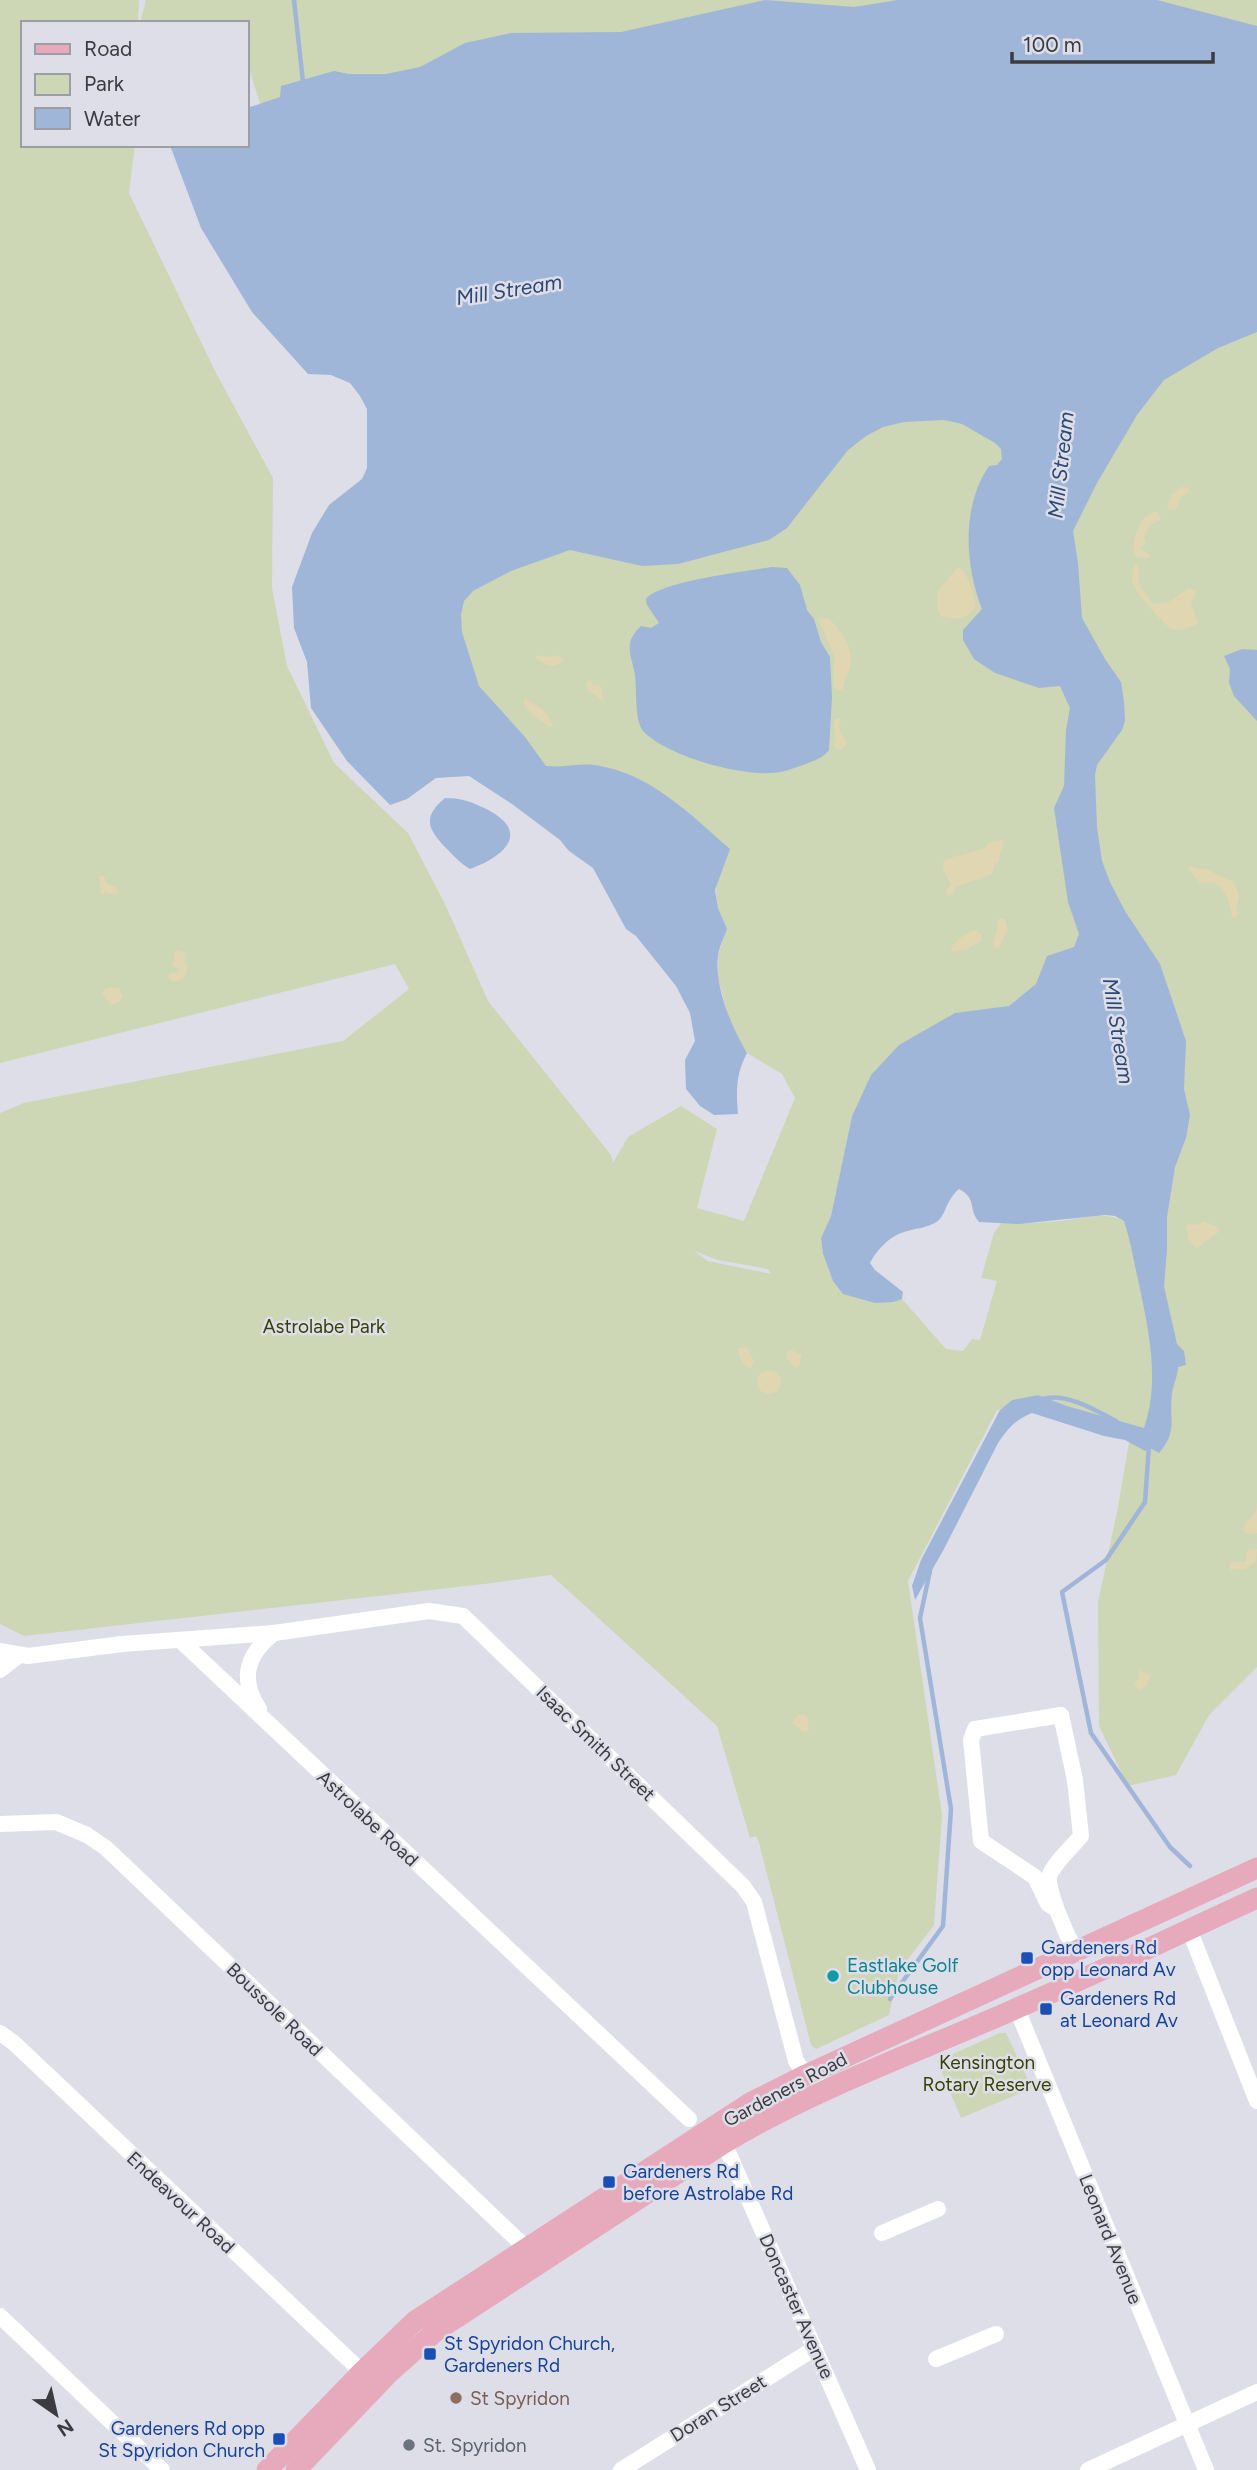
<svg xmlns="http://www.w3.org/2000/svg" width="1257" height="2470" viewBox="0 0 1257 2470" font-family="Figtree,sans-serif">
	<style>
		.green { fill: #cdd6b5; fill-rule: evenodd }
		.sand { fill: #e0d6b1 }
		.water { fill: #a0b6d8 }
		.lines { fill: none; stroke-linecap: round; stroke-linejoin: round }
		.stream { stroke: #a0b6d8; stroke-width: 4.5 }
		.minor { stroke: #fff; stroke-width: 16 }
		.major { stroke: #e6aabc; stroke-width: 21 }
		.transit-dot { fill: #1a4fb4; stroke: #dedee9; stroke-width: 2.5 }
		.culture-dot { fill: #0f9aa8; stroke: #dedee9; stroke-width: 2.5 }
		.education-dot { fill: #8d6e63; stroke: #dedee9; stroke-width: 2.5 }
		.worship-dot { fill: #6b7280; stroke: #dedee9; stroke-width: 2.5 }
		.labels { text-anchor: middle; stroke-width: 5; stroke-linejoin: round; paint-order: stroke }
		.park-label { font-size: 19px; fill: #364000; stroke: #dedee9 }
		.street-label { font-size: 19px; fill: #3b3b40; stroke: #dedee9 }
		.transit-label { font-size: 19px; fill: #164399; stroke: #dedee9; text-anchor: start }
		.culture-label { font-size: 19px; fill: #0d838f; stroke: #dedee9; text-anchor: start }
		.education-label { font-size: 19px; fill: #785e54; stroke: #dedee9; text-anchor: start }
		.worship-label { font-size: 19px; fill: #5b616d; stroke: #dedee9; text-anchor: start }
		.water-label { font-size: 21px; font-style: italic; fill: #2b4975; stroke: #dedee9 }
	</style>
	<rect width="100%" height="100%" fill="#dedee9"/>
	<g class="green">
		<path d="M0,0h139l-1,23h-115v122h112l-6,48 87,180 57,105 -1,110 15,78 47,97 74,70 37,71 43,97 123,154 2,8 15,-26 53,-31 36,23 -20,79 47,13 51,-123 -13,-24 -35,-21 -15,-24 -14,-50v-24l9,-26c-8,-17 -15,-32 -8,-51l-175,-94 -69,-78 -38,-118 420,-168 400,-109v1356l-48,48 -33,60 -48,11 -29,-60 -1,-124 20,-95 14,-82 -65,-19 -29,-11 -26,5 -12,10h-3l-89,171 34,234 -8,110 -35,46 -10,44 -73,34 -5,-4 -52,-202 -3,-7 -6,2 -33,-112 -166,-151 -67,9 -460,52 -24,-12v-511l24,-10 319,-62 66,-52 -14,-25 -395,99zM871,1075l278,32 -21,125 -4,-11c-20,-11 -44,-2 -65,0 -19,2 -38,3 -57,1l-8,11 -13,45 16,3 -17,59 -8,-1 -9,12 -17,-2 -44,-50 -8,3 -61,-21 -10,-27 -2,-16 10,-22 21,-100zM694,1251l24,9 50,9 3,5 -63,-13z"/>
		<polygon points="146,0 991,0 273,144 247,63 247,23 140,23"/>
		<polygon points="1035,0 1257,0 1257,63"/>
		<polygon points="1000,2033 1006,2033 1032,2088 961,2118 937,2061"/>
	</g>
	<g class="sand">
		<polygon points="1181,487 1186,487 1191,491 1181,497 1176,509 1170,509 1167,506 1171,495"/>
		<path d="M1153,512h5l3,8 -11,5 -6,10 2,9 -5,5 10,7 -2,2h-11l-4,-4c-1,-15 4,-36 19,-42z"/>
		<path d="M1135,563l4,5 -1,14 15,22 17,-3 18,-12 10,1 -7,12 7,21c-7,4 -17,8 -26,6 -6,-1 -37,-38 -39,-45 -2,-7 0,-15 2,-21z"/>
		<path d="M957,568h3c10,8 12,25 16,38 -8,13 -21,15 -35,10l-4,-6v-18z"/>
		<path d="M828,618c11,9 25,29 23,44 -1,10 -7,17 -8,27l-5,2 -4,-3 -1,-14 2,-17 -17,-38z"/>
		<path d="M538,655l9,2 9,-2 8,5c-10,11 -21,5 -29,-3z"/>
		<polygon points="590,679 593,685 601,686 604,702 587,689 586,682"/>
		<path d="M525,698c11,7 26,16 28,29 -8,0 -26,-17 -29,-23z"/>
		<path d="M837,718l4,1 -2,9 8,16 -6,6 -6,-2 -1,-3c4,-7 -2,-16 1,-26z"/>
		<polygon points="1002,840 1004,845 999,855 999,862 995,864 992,874 955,887 954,893 947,897 946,890 951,885 943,869 943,863 946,859 985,848 989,842"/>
		<path d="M1190,866l9,3 6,-1 21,11 8,2c2,11 9,14 2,25l2,7 -3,6 -3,-2c-2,-11 -5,-32 -20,-34 -4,-1 -8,0 -12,0l-12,-14z"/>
		<polygon points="99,876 104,876 107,884 116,886 118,893 110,894 106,891 104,894 101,894"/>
		<polygon points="1000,918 1005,919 1008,929 999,948 996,949 993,942 997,930 997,921"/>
		<path d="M975,930l7,4 -1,7 -13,8 -16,3 -1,-5c7,-7 14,-15 24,-17z"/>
		<path d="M178,950l7,3 -1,8 4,4c-1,10 -5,16 -16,17l-4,-6 3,-3h7l1,-5 -6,-1 -1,-3 2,-3v-8z"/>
		<polygon points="111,987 119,988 123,997 119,1002 111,1005 102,994 105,989"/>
		<polygon points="1203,1221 1216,1226 1220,1231 1197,1248 1187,1238 1188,1233 1185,1227 1188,1224 1198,1225"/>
		<polygon points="740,1347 748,1349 754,1362 751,1368 746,1367 740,1359 738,1349"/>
		<polygon points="792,1350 802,1355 799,1366 795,1368 786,1357 787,1352"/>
		<circle cx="769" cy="1382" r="12"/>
		<polygon points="1257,1507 1257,1533 1246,1534 1243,1530 1246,1522 1254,1515"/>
		<polygon points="1250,1549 1257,1549 1256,1561 1246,1569 1230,1570 1230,1563 1233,1561 1246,1562 1246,1553"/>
		<polygon points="1138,1669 1145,1674 1152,1675 1146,1686 1139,1690 1134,1685 1139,1677"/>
		<polygon points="798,1714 807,1716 809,1729 805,1733 792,1723"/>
	</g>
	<g class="water">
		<path d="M765,0l89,7 44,-7h259l100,26v306l-39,16 -54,32 -27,35 -40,68 -24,48 5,32 4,55 23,41 16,23 3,19 1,20 -3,9 -25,35 -2,10 2,52 5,34 8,21 15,29 35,53 26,77 -2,48 6,26 -4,23 -11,29 -8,50v33l-3,36 13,58 7,7 2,14 -8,2c0,9 -5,17 -6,27 -3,25 6,37 -13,59l-9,-5 -5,3 -20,-11 -21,-4 -72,-23c-17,7 -25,16 -35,32l-53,104 -29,51 -3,-14 9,-26 79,-150 12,-10 26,-5 29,11 77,22c16,-47 5,-96 -5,-144 -5,-21 -8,-42 -15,-63l-9,-5 -10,-1 -86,9 -40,-2c-11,-13 -2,-24 -20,-33 -13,11 -13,25 -21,32 -11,8 -25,7 -37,12 -13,5 -25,18 -31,30l5,7 28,22 -1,7 -8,3 -19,1 -32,-9 -10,-13 -10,-27 -2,-16 10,-22 21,-100 19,-41 28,-30 56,-32 54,-7 27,-22 11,-28 27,-9 5,-13 -11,-32 -14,-94 10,-22 2,-56 4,-22 -10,-22 -21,2 -44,-15 -21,-14 -11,-19v-10l19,-21c-17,-44 -21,-102 7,-143l8,-1 5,-6 -1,-10 -6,-6 -33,-19 -18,-4 -40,2 -21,5 -17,9 -18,14 -61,78 -18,12 -91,24 -36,2 -72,-16 -59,21 -38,20 -9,10 -3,14 1,17 17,54 46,51 21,29c16,2 33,-3 49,-1 55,8 95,49 135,84l-15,41 3,18 9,21c-3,9 -8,18 -9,27 -4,30 14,72 29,97 -11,21 -11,37 -9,61l-24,1 -14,-9 -14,-17 -1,-29 10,-19 -5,-28 -14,-27 -40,-50 -10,-7 -33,-61 -24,-17 -9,-11 -48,-36 -43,-28 -33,2 -29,21 -17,6 -43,-44 -36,-53 -4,-46 -13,-34 -2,-41 20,-54 17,-28 33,-26 5,-11v-59l-7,-13 -10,-13 -19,-8 -23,-1 -56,-62 -51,-84 -30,-80 1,-3h75v-37l33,-11 1,-11 53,-15 15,3h37l34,-7 45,-24 46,-10 110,-1z"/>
		<path d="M772,567l15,1 13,17 7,25 7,9 7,23 9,15 2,40 -3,53c-6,8 -14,10 -23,14 -12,4 -23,9 -36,9 -34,2 -102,-17 -126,-41 -10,-10 -7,-42 -9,-57 -4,-22 -12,-32 6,-49l10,2 8,-5 -12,-18 -1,-6c14,-18 102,-28 126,-32z"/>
		<polygon points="1242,649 1257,650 1257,721 1234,696 1229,683 1230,669 1224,656"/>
		<path d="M445,798c15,0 24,3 37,9 49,22 27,48 -12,62 -10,-6 -17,-14 -26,-23 -18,-19 -20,-30 1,-48z"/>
	</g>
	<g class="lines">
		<g class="stream">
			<polyline points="294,0 303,82"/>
			<path d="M1043,1399c23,-7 54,12 73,22"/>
			<polyline points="1149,1445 1145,1502 1106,1560 1062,1592 1091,1733 1170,1847 1190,1866"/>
			<polyline points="890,1999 943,1926 951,1809 920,1618 930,1571"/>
		</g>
		<g class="minor">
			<polyline points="181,1641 689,2119"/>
			<polyline points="0,1651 28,1656 122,1644 274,1633 429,1611 463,1616 743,1886 754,1902 796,2061 806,2075 816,2078"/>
			<polyline points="0,1670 18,1656"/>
			<path d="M259,1709c-20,-30 -12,-55 15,-76"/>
			<polyline points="0,1824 56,1822 87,1835 106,1848 526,2248"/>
			<path d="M1056,1909l-8,-5 -13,-27 -54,-36 -10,-101 4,-11 86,-14 14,65 6,56c-9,11 -25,25 -31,38 -6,12 18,63 25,77"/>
			<polyline points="1189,1929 1257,2101"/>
			<polyline points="1017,2009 1206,2470"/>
			<polyline points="0,2033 14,2043 362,2372"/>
			<polyline points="724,2143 868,2470"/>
			<polyline points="882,2233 938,2209"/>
			<polyline points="0,2316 162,2470"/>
			<polyline points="936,2359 996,2334"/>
			<polyline points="621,2470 815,2348"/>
			<polyline points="1088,2470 1257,2392"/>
		</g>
		<g class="major">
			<polyline points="267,2470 362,2372 415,2321 750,2103 806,2075 1257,1868"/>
			<path d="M296,2470l93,-97 47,-42 288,-188c92,-55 194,-91 291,-134 81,-35 161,-74 242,-111"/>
		</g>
	</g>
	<g class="transit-dot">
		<rect x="1020" y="1951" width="14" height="14" rx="3.5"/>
		<rect x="1039" y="2002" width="14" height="14" rx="3.5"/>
		<rect x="602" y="2175" width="14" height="14" rx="3.5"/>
		<rect x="423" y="2347" width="14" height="14" rx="3.5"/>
		<rect x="272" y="2432" width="14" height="14" rx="3.5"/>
	</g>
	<circle class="culture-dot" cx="833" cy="1976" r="7"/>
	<circle class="education-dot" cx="456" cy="2398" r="7"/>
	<circle class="worship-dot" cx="409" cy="2445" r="7"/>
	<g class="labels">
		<g class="park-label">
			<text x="324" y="1333">Astrolabe Park</text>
			<text x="987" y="2069">Kensington<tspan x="987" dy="22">Rotary Reserve</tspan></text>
		</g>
		<g class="street-label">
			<text transform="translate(596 1743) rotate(44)" y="7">Isaac Smith Street</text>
			<text transform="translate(368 1818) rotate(43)" y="7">Astrolabe Road</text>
			<text transform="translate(275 2009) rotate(44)" y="7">Boussole Road</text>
			<text transform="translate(785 2089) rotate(-28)" y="7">Gardeners Road</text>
			<text transform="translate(181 2202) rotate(43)" y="7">Endeavour Road</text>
			<text transform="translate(1111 2239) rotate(68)" y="7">Leonard Avenue</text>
			<text transform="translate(797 2306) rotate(66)" y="7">Doncaster Avenue</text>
			<text transform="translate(718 2408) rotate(-32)" y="7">Doran Street</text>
		</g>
		<g class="transit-label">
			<text x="1041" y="1954">Gardeners Rd<tspan x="1041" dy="22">opp Leonard Av</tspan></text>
			<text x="1060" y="2005">Gardeners Rd<tspan x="1060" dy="22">at Leonard Av</tspan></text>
			<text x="623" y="2178">Gardeners Rd<tspan x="623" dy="22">before Astrolabe Rd</tspan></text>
			<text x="444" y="2350">St Spyridon Church,<tspan x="444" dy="22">Gardeners Rd</tspan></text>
			<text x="265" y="2435" text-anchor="end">Gardeners Rd opp<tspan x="265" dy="22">St Spyridon Church</tspan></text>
		</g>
		<g class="culture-label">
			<text x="847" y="1972">Eastlake Golf<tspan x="847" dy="22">Clubhouse</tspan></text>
		</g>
		<g class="education-label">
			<text x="470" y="2405">St Spyridon</text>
		</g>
		<g class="worship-label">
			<text x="423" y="2452">St. Spyridon</text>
		</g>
		<g class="water-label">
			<text transform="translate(509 290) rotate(-9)" y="7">Mill Stream</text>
			<text transform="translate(1061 465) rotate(-84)" y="7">Mill Stream</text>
			<text transform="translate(1118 1031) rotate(81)" y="7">Mill Stream</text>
		</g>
	</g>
	<rect x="21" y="21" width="228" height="126" fill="#dedee9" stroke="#9d9da5" stroke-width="2"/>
	<rect x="35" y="44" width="35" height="10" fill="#e6aabc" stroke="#9d9da5" stroke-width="2"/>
	<text x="84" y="56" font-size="21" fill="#3b3b40">Road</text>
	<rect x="35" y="74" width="35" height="21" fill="#cdd6b5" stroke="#9d9da5" stroke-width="2"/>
	<text x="84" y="91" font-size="21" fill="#3b3b40">Park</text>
	<rect x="35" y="108" width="35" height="21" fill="#a0b6d8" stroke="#9d9da5" stroke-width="2"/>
	<text x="84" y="126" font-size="21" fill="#3b3b40">Water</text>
	<g transform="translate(56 2414) rotate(146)" stroke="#dedee9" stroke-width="5" paint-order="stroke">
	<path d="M0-5L12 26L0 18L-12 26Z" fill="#3b3b40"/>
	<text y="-10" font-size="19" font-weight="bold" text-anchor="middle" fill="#3b3b40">N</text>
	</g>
	<path d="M1012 52v10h201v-10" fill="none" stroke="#3b3b40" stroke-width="3.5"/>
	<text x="1023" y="52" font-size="21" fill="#3b3b40" stroke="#dedee9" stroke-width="5" paint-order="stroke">100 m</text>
</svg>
